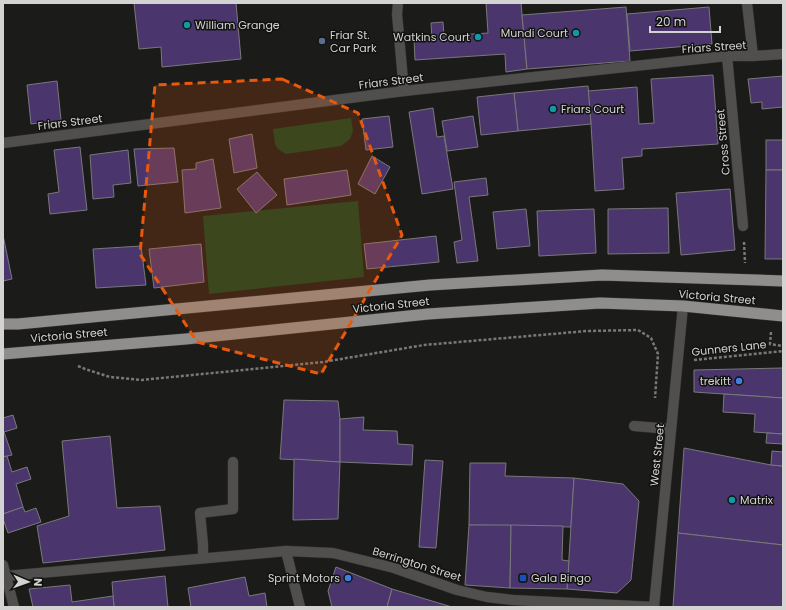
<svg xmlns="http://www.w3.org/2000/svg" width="786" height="610" viewBox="0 0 786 610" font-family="Poppins,sans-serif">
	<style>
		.green { fill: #124323 }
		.building { fill: #4a366d; stroke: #79787a }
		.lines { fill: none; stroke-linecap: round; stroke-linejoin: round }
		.service-casing { stroke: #353533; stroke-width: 11 }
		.minor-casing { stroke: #353533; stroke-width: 11 }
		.trunk-casing { stroke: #353533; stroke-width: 12 }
		.path { stroke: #797977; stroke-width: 2.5; stroke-dasharray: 3 2; stroke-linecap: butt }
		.service { stroke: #504f4e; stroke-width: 10 }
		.minor { stroke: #504f4e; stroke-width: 10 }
		.trunk { stroke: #908e8c; stroke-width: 11 }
		.marked { fill: #e8590c; fill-opacity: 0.2; stroke: #e8590c; stroke-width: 3; stroke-dasharray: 8 5; stroke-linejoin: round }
		.culture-dot { fill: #0f9aa8; stroke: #121210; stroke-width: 1.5 }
		.service-dot { fill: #5c6f8a; stroke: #121210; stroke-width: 1.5 }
		.shop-dot { fill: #3f7fe0; stroke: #121210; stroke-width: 1.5 }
		.transit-dot { fill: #1a4fb4; stroke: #121210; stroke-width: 1.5 }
		.labels { text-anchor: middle; stroke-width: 3; stroke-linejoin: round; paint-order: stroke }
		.poi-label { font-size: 11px; fill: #d3d3d1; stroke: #121210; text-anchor: start }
		.street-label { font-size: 11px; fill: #d3d3d1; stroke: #121210 }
	</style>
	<rect width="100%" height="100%" fill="#1b1b19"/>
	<g class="green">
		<polygon points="351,118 353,131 350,139 341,146 286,154 278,149 275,144 273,129"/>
		<polygon points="358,201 364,277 209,294 203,216"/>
	</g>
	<g class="building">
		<polygon points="134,3 236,3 241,59 162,67 161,47 139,49"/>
		<polygon points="486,3 521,3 527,69 506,72 505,54 415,60 414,40 432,39 431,23 443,22 444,36 488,33"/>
		<polygon points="626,7 630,61 527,69 522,15"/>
		<polygon points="709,7 712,44 630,51 627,14"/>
		<polygon points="713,75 718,144 642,149 642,156 622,158 624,189 595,191 591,124 588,91 637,87 639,124 654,123 651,79"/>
		<polygon points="783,76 783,107 762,109 762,102 751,103 748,79"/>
		<polygon points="57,81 61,120 31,124 27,85"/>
		<polygon points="588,86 591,124 518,131 514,93"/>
		<polygon points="514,93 518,131 481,135 477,97"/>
		<polygon points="433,108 437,137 444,136 453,189 422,194 409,112"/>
		<polygon points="389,116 393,147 366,150 362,119"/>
		<polygon points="473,116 478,147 447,151 442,121"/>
		<polygon points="252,134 257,168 234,173 229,139"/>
		<rect x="766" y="140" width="17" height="30"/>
		<polygon points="80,147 87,210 50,214 48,194 59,192 54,150"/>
		<polygon points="174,148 178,182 138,186 134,149"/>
		<polygon points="128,150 131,183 113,185 114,197 93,199 90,155"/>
		<polygon points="372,156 390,167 375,194 358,184"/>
		<polygon points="213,159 221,208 185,213 182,170 196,169 196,163"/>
		<polygon points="347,170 351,195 287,205 284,179"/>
		<polygon points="766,170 783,170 783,259 765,259"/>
		<polygon points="257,172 277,195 256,213 237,189"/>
		<polygon points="486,178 488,195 469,197 478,261 457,263 454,242 462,240 454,182"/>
		<polygon points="730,189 735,250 681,255 676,193"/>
		<polygon points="668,208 669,253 608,254 608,209"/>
		<polygon points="526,209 530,246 497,249 493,212"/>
		<polygon points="594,209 596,253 539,256 537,211"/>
		<polygon points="3,235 12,279 3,281"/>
		<polygon points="436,236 439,262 367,269 364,244"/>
		<polygon points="201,244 204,282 154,288 149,249"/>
		<polygon points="141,246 146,285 96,288 93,249"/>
		<polygon points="783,368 783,398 694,392 694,370"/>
		<polygon points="724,394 783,398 783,434 754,432 755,414 723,412"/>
		<polygon points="284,400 338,401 340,419 340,462 280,459"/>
		<polygon points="13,415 17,428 4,432 12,455 3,457 3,418"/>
		<polygon points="364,417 363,430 397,431 398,444 413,445 412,465 340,462 340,419"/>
		<polygon points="767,433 783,434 783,444 766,443"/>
		<polygon points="110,436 117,508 160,506 165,550 43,563 37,526 69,516 62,441"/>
		<polygon points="684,448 771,465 783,466 783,545 678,533"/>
		<polygon points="772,451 783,452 783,466 771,465"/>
		<polygon points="7,456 12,472 27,467 31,479 16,484 23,507 3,514 3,457"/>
		<polygon points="294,459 340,462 338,519 293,520"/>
		<polygon points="425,460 443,461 436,548 419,547"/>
		<polygon points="470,463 506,463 505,476 574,478 571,527 469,525"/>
		<polygon points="574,478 623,484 639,501 631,580 617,593 567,589"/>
		<polygon points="23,507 25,512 36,508 41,522 8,533 3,519 3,514"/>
		<polygon points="469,525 511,525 510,588 465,585"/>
		<polygon points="511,525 563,526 562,560 569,561 567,589 510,588"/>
		<polygon points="678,533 783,545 783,607 673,607"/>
		<polygon points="336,567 392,589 387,607 332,607 328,591"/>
		<polygon points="165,576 168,607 114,607 112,582"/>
		<polygon points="245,577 249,596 265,593 267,607 191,607 188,588"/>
		<polygon points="70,585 72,602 113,596 114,607 33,607 29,589"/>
		<polygon points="392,589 452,607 387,607"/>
	</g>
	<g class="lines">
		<g class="service-casing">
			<g id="service">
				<polyline points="747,3 753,56"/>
				<polyline points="634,426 671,429"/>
				<polyline points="203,558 203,545 200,513 233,509 233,462"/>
			</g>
		</g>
		<g class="minor-casing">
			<g id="minor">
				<polyline points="398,3 397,14 404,91"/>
				<polyline points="727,56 743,226"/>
				<polyline points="3,143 404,91 727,56 753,56 783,54"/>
				<polyline points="286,551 300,607"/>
				<polyline points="3,565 14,607"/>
				<polyline points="6,576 286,551 333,553 394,568 457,590 487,597 513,600 654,607"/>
				<polyline points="654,607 683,306"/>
			</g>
		</g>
		<g class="trunk-casing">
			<g id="trunk">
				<polyline points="3,324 18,324 430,285 602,275 783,281"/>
				<polyline points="3,354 186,339 428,314 600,303 683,306 783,316"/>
			</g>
		</g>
		<g class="path">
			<polyline points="744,242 745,263"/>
			<polyline points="771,332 770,344 783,346"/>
			<polyline points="694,360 783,351"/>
			<polyline points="78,366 85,369 110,377 142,380 323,362 424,345 587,331 638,330 651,338 658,354 655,398"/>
		</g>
		<use href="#service" class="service"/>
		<use href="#minor" class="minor"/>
		<use href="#trunk" class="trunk"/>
	</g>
	<path class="marked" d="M282,79l76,34 44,122 -81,139 -124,-32 -57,-88 15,-169z"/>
	<g class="culture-dot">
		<circle cx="187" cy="25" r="4"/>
		<circle cx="576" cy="33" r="4"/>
		<circle cx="478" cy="37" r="4"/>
		<circle cx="553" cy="109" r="4"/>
		<circle cx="732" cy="500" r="4"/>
	</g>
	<circle class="service-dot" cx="322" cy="41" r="4"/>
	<g class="shop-dot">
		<circle cx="739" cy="381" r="4"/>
		<circle cx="348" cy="578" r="4"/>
	</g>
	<rect class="transit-dot" x="519" y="574" width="8" height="8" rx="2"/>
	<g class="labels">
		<g class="poi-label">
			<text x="195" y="29">William Grange</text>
			<text x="568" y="37" text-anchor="end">Mundi Court</text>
			<text x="330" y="39">Friar St.<tspan x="330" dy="13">Car Park</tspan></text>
			<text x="470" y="41" text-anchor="end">Watkins Court</text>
			<text x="561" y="113">Friars Court</text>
			<text x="731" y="385" text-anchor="end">trekitt</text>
			<text x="740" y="504">Matrix</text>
			<text x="340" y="582" text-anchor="end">Sprint Motors</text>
			<text x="531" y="582">Gala Bingo</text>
		</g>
		<g class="street-label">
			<text transform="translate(714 47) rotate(-4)" y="4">Friars Street</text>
			<text transform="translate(391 81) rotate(-7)" y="4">Friars Street</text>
			<text transform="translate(70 122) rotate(-7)" y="4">Friars Street</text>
			<text transform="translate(723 142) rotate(-95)" y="4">Cross Street</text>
			<text transform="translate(717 297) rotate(5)" y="4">Victoria Street</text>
			<text transform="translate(391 305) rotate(-6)" y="4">Victoria Street</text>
			<text transform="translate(69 335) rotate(-5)" y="4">Victoria Street</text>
			<text transform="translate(729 348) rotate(-6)" y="4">Gunners Lane</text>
			<text transform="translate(657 455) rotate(-84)" y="4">West Street</text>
			<text transform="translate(417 564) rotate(17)" y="4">Berrington Street</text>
		</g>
	</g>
	<rect width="786" height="610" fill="none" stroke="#d3d3d1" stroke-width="8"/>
	<g transform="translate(28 582) rotate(92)" stroke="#121210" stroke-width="3" paint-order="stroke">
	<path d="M0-3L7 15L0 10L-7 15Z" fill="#d3d3d1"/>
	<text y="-6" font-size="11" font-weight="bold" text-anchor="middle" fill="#d3d3d1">N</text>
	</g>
	<path d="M650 26v6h70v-6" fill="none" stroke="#d3d3d1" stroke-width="2"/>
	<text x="656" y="26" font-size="12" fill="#d3d3d1" stroke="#121210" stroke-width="3" paint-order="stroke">20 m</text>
</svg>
